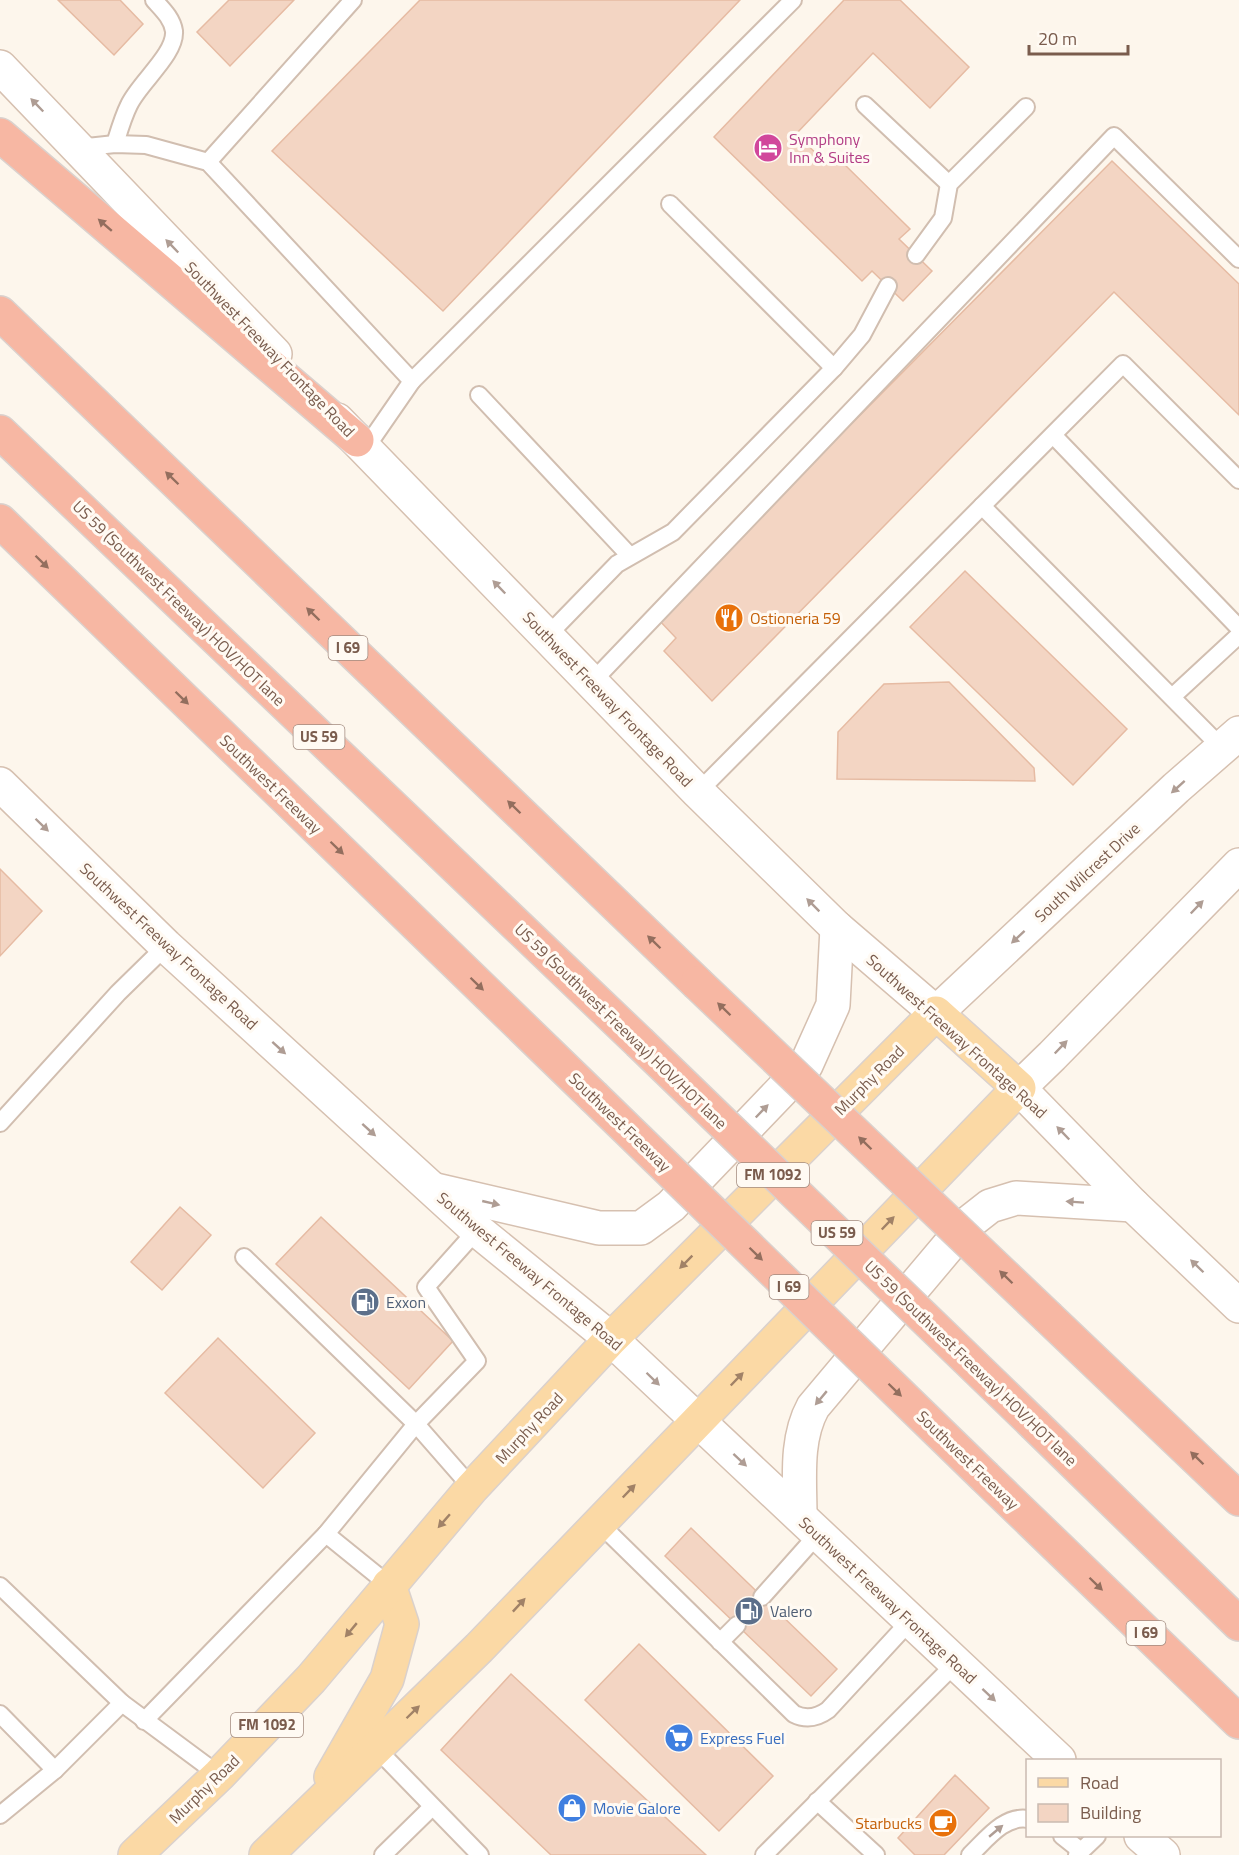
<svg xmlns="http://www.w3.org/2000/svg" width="1239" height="1855" viewBox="0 0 1239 1855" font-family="'Titillium Web',sans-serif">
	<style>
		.building { fill: #f3d5c3; stroke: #e6bba3; stroke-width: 1.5 }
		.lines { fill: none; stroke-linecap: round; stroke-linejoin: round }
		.lane-casing { stroke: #d1beb0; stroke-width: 20 }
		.secondary-casing { stroke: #d6c0b0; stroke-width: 36 }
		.primary-casing { stroke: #dad1cd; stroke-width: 36 }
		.highway-casing { stroke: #dad1cd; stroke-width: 36 }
		.lane { stroke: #fff; stroke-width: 16 }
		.secondary { stroke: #fff; stroke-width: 33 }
		.primary { stroke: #fbd9a5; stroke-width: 33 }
		.highway { stroke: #f7b7a3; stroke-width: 33 }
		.highway-bridge-casing { stroke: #dad1cd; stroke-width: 36; stroke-linecap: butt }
		.highway-bridge { stroke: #f7b7a3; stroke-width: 33 }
		.oneway { fill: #af9d94 }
		.oneway2 { fill: #936e5e }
		.oneway3 { fill: #a18267 }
		.labels { text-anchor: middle; stroke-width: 6; stroke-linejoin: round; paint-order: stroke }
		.shield { fill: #fffaf3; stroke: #a28b7f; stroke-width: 1.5 }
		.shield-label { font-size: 15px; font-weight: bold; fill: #7a5c4d }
		.hotel-label { font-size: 16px; fill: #b23c85; stroke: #fffaf3; text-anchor: start }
		.street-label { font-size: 16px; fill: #7a5c4d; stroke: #fffaf3 }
		.food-label { font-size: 16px; fill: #c56008; stroke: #fffaf3; text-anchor: start }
		.service-label { font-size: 16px; fill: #4e5e75; stroke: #fffaf3; text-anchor: start }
		.shop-label { font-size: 16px; fill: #366cbe; stroke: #fffaf3; text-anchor: start }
	</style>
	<rect width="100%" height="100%" fill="#fdf6ec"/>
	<g class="building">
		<polygon points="58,0 120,0 143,24 114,55"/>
		<polygon points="229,0 294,0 230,66 197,32"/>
		<polygon points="420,0 740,0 443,311 272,151"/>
		<polygon points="844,0 900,0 969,67 930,108 873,53 796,134 827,164 840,160 910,229 899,239 932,271 903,301 872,271 862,281 714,137"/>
		<polygon points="1112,161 1239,284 1239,415 1114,292 712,701 664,651 676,638 658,619"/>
		<polygon points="965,571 1127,729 1073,785 910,627"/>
		<polygon points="949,682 1034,768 1035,781 837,779 838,732 884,684"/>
		<polygon points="0,869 42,911 0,956"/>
		<polygon points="180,1207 211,1235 162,1290 131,1262"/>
		<polygon points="321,1217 453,1341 409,1389 276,1264"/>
		<polygon points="218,1338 315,1433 263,1488 165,1393"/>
		<polygon points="691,1528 837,1669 811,1696 665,1556"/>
		<polygon points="639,1644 773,1776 719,1831 585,1700"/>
		<polygon points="511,1674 706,1855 551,1855 441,1750"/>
		<polygon points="955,1775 989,1808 944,1855 915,1855 898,1838"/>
	</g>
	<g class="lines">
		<g class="lane-casing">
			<g id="lane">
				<polyline points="865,105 949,184"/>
				<path d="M115,144c4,-13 8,-27 14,-39 10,-22 47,-51 45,-74 -2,-13 -12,-22 -20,-31"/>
				<polyline points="78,148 115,144 146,145 208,162 412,381 365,449"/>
				<polyline points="208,162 353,0"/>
				<polyline points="670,204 834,368"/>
				<polyline points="916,255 943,218 949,184 1026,107"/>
				<polyline points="412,381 793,0"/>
				<polyline points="479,395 630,556"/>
				<polyline points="1053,435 1239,628"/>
				<polyline points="982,506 1222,748"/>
				<polyline points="547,636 617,564 673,532 834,368 862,335 888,286"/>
				<polyline points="592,682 1114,136 1239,259"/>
				<polyline points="1172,697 1239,635"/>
				<polyline points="698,792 1123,364 1239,480"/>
				<polyline points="0,1123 118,993 166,946"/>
				<polyline points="244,1257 416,1424 472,1488"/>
				<path d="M598,1522l196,192c12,6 23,4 34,-4l82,-89"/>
				<polyline points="326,1534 389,1585"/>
				<polyline points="0,1586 122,1703 219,1775"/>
				<polyline points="762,1597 819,1533"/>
				<polyline points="720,1642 737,1625"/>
				<polyline points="0,1714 55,1770"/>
				<polyline points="144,1721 326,1534 416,1424 477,1361 426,1287 477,1230"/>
				<polyline points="376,1748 480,1855"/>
				<polyline points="817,1801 876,1855"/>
				<polyline points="0,1815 55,1770 122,1703"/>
				<polyline points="1062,1836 1081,1851"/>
				<polyline points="383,1855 432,1807"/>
				<polyline points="764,1855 955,1664"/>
				<path d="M970,1855c16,-15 34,-40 58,-36"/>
				<polyline points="1077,1855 1097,1836"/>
			</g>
		</g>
		<g class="secondary-casing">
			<g id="secondary">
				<polyline points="0,67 275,354"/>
				<polyline points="337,420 698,792 837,928 936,1013 1176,788 1239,733"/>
				<polyline points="0,784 166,946 477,1230 611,1339 1059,1760"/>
				<polyline points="1239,865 1052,1056 1019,1088 1133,1205 1239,1306"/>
				<polyline points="436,1190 599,1228 641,1228 671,1206 806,1065 833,1005 837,928"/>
				<path d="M800,1516c0,-36 -5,-76 13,-109l154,-183 23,-18 26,-8 117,7"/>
				<polyline points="1141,1836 1163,1855"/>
			</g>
		</g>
		<g class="primary-casing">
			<g id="primary">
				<polyline points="331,1777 387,1679 402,1624 389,1585"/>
				<polyline points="135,1855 219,1775 311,1679 472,1488 611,1339 936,1013 1019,1088 479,1648 266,1855"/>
			</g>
		</g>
		<g class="highway-casing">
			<g id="highway">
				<polyline points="0,135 357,440"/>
				<polyline points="0,313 697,983"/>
				<polyline points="0,432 639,1042"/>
				<polyline points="0,521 593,1096"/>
				<polyline points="1049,1318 1239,1499"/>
				<polyline points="1035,1425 1239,1624"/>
				<polyline points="985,1477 1239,1722"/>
			</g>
		</g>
		<use href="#lane" class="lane"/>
		<use href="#secondary" class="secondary"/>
		<use href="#primary" class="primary"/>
		<use href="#highway" class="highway"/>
		<g class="highway-bridge-casing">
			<g id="highway-bridge">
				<polyline points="697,983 1049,1318"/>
				<polyline points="639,1042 1035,1425"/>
				<polyline points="593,1096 985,1477"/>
			</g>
		</g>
		<use href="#highway-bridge" class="highway-bridge"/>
	</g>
	<defs><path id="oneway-solid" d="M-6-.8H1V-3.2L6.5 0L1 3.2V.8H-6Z" transform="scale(1.5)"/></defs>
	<g class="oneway">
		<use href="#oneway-solid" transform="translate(37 105) rotate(-134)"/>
		<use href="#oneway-solid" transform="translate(172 246) rotate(-134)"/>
		<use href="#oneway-solid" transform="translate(499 587) rotate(-134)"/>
		<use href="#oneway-solid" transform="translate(1178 787) rotate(138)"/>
		<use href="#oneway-solid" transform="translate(42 825) rotate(44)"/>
		<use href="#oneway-solid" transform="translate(813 905) rotate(-135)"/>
		<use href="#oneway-solid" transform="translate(1197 907) rotate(-46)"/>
		<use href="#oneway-solid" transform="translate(1018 937) rotate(137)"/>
		<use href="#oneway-solid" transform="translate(1061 1047) rotate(-46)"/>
		<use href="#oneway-solid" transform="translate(279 1048) rotate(42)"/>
		<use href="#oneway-solid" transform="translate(762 1111) rotate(-46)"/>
		<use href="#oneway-solid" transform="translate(369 1130) rotate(42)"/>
		<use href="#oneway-solid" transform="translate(1063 1133) rotate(-134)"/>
		<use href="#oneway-solid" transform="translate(1075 1202) rotate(-176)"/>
		<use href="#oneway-solid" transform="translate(491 1203) rotate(13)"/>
		<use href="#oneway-solid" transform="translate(1197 1266) rotate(-136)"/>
		<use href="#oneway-solid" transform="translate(653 1379) rotate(44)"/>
		<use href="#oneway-solid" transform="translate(821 1398) rotate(130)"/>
		<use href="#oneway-solid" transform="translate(740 1460) rotate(43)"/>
		<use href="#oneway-solid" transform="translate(989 1695) rotate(43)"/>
		<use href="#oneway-solid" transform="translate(996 1831) rotate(-40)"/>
	</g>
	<g class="oneway2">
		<use href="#oneway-solid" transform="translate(105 225) rotate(-139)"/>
		<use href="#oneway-solid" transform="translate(172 478) rotate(-136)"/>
		<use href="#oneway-solid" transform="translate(42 562) rotate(44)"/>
		<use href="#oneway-solid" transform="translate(313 614) rotate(-136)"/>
		<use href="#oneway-solid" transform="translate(182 698) rotate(44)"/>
		<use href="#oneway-solid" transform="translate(514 807) rotate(-136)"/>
		<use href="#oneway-solid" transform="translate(337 848) rotate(44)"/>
		<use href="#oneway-solid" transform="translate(654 942) rotate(-136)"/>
		<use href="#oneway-solid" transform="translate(477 984) rotate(44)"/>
		<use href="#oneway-solid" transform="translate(724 1009) rotate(-136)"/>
		<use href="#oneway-solid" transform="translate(865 1143) rotate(-136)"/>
		<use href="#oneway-solid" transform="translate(756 1254) rotate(44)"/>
		<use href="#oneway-solid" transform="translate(1006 1277) rotate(-136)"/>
		<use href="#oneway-solid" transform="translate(895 1390) rotate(44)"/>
		<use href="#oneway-solid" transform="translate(1197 1458) rotate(-136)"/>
		<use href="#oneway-solid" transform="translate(1096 1584) rotate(44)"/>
	</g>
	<g class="oneway3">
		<use href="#oneway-solid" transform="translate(888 1223) rotate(-46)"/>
		<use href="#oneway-solid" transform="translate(686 1262) rotate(135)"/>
		<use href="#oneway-solid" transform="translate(737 1379) rotate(-46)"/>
		<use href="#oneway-solid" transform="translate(629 1491) rotate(-46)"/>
		<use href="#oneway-solid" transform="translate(444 1521) rotate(131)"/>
		<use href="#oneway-solid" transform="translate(519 1605) rotate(-47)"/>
		<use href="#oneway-solid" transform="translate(351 1630) rotate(130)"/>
		<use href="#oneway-solid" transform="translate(413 1712) rotate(-44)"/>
	</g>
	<defs>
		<g id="hotel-disc" transform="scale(1.5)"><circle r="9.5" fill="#d1479c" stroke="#fffaf3"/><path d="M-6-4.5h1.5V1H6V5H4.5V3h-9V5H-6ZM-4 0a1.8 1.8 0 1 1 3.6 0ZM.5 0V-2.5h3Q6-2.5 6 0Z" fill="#fff"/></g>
		<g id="restaurant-disc" transform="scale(1.5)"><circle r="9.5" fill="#e8710a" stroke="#fffaf3"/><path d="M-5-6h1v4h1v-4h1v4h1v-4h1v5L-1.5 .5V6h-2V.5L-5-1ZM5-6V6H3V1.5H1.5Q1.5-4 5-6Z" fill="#fff"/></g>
		<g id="fuel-disc" transform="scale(1.5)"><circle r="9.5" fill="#5c6f8a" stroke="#fffaf3"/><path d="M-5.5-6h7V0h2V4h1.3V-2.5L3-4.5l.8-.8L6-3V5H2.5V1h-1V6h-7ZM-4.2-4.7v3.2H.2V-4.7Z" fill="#fff"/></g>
		<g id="supermarket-disc" transform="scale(1.5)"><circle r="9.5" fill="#3f7fe0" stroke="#fffaf3"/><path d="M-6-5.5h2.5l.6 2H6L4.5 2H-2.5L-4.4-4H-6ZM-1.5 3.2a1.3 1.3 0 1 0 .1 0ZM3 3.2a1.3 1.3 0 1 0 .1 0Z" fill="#fff"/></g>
		<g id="shop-disc" transform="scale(1.5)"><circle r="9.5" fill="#3f7fe0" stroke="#fffaf3"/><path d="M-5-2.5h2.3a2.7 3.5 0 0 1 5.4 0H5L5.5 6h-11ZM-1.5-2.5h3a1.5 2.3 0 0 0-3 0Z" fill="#fff"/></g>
		<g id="cafe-disc" transform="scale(1.5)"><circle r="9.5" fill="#e8710a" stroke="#fffaf3"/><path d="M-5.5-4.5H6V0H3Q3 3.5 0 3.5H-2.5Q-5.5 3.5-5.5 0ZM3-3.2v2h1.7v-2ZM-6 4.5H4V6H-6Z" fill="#fff"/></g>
	</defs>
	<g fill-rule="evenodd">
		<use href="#hotel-disc" x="768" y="148"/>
		<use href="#restaurant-disc" x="729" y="618"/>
		<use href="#fuel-disc" x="365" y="1302"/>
		<use href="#fuel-disc" x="749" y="1611"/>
		<use href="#supermarket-disc" x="679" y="1738"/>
		<use href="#shop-disc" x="572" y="1808"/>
		<use href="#cafe-disc" x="943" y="1823"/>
	</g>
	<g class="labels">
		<g class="shield">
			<rect x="328.5" y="636" width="39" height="24" rx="4.5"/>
			<rect x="293.5" y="725" width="51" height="24" rx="4.5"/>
			<rect x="737" y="1163" width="72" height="24" rx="4.5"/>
			<rect x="811.5" y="1221" width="51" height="24" rx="4.5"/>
			<rect x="769.5" y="1275" width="39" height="24" rx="4.5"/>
			<rect x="1126.5" y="1621" width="39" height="24" rx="4.5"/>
			<rect x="231" y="1713" width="72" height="24" rx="4.5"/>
		</g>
		<g class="shield-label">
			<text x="348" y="653">I 69</text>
			<text x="319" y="742">US 59</text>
			<text x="773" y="1180">FM 1092</text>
			<text x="837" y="1238">US 59</text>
			<text x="789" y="1292">I 69</text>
			<text x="1146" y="1638">I 69</text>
			<text x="267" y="1730">FM 1092</text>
		</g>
		<g class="hotel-label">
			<text x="789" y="145">Symphony<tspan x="789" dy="18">Inn &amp; Suites</tspan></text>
		</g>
		<g class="street-label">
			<text transform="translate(270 349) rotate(46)" y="6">Southwest Freeway Frontage Road</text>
			<text transform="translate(179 603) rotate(44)" y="6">US 59 (Southwest Freeway) HOV/HOT lane</text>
			<text transform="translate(608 699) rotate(46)" y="6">Southwest Freeway Frontage Road</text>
			<text transform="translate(271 784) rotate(44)" y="6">Southwest Freeway</text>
			<text transform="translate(1087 872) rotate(-43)" y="6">South Wilcrest Drive</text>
			<text transform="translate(169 946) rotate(43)" y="6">Southwest Freeway Frontage Road</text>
			<text transform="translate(621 1026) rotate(44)" y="6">US 59 (Southwest Freeway) HOV/HOT lane</text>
			<text transform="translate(957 1036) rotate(42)" y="6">Southwest Freeway Frontage Road</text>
			<text transform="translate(869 1080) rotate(-45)" y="6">Murphy Road</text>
			<text transform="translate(620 1122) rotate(44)" y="6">Southwest Freeway</text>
			<text transform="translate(530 1271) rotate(40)" y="6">Southwest Freeway Frontage Road</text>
			<text transform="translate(971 1363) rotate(44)" y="6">US 59 (Southwest Freeway) HOV/HOT lane</text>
			<text transform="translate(529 1428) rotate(-47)" y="6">Murphy Road</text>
			<text transform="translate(968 1460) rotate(44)" y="6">Southwest Freeway</text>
			<text transform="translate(888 1600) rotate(43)" y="6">Southwest Freeway Frontage Road</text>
			<text transform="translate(204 1789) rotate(-44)" y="6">Murphy Road</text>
		</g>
		<g class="food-label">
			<text x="750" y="624">Ostioneria 59</text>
			<text x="922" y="1829" text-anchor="end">Starbucks</text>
		</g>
		<g class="service-label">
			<text x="386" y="1308">Exxon</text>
			<text x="770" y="1617">Valero</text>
		</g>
		<g class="shop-label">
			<text x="700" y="1744">Express Fuel</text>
			<text x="593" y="1814">Movie Galore</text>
		</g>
	</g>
	<rect x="1026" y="1759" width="195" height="78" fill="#fffaf3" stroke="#cabbb1" stroke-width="1.5"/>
	<rect x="1038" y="1778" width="30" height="9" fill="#fbd9a5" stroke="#cabbb1" stroke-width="1.5"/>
	<text x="1080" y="1789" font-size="18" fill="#7a5c4d">Road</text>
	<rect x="1038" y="1804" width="30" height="18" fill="#f3d5c3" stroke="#cabbb1" stroke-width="1.5"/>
	<text x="1080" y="1819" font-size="18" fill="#7a5c4d">Building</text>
	<path d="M1029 45v9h99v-9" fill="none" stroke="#7a5c4d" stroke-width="3"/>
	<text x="1038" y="45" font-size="18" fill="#7a5c4d" stroke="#fffaf3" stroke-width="4.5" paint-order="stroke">20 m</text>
</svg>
